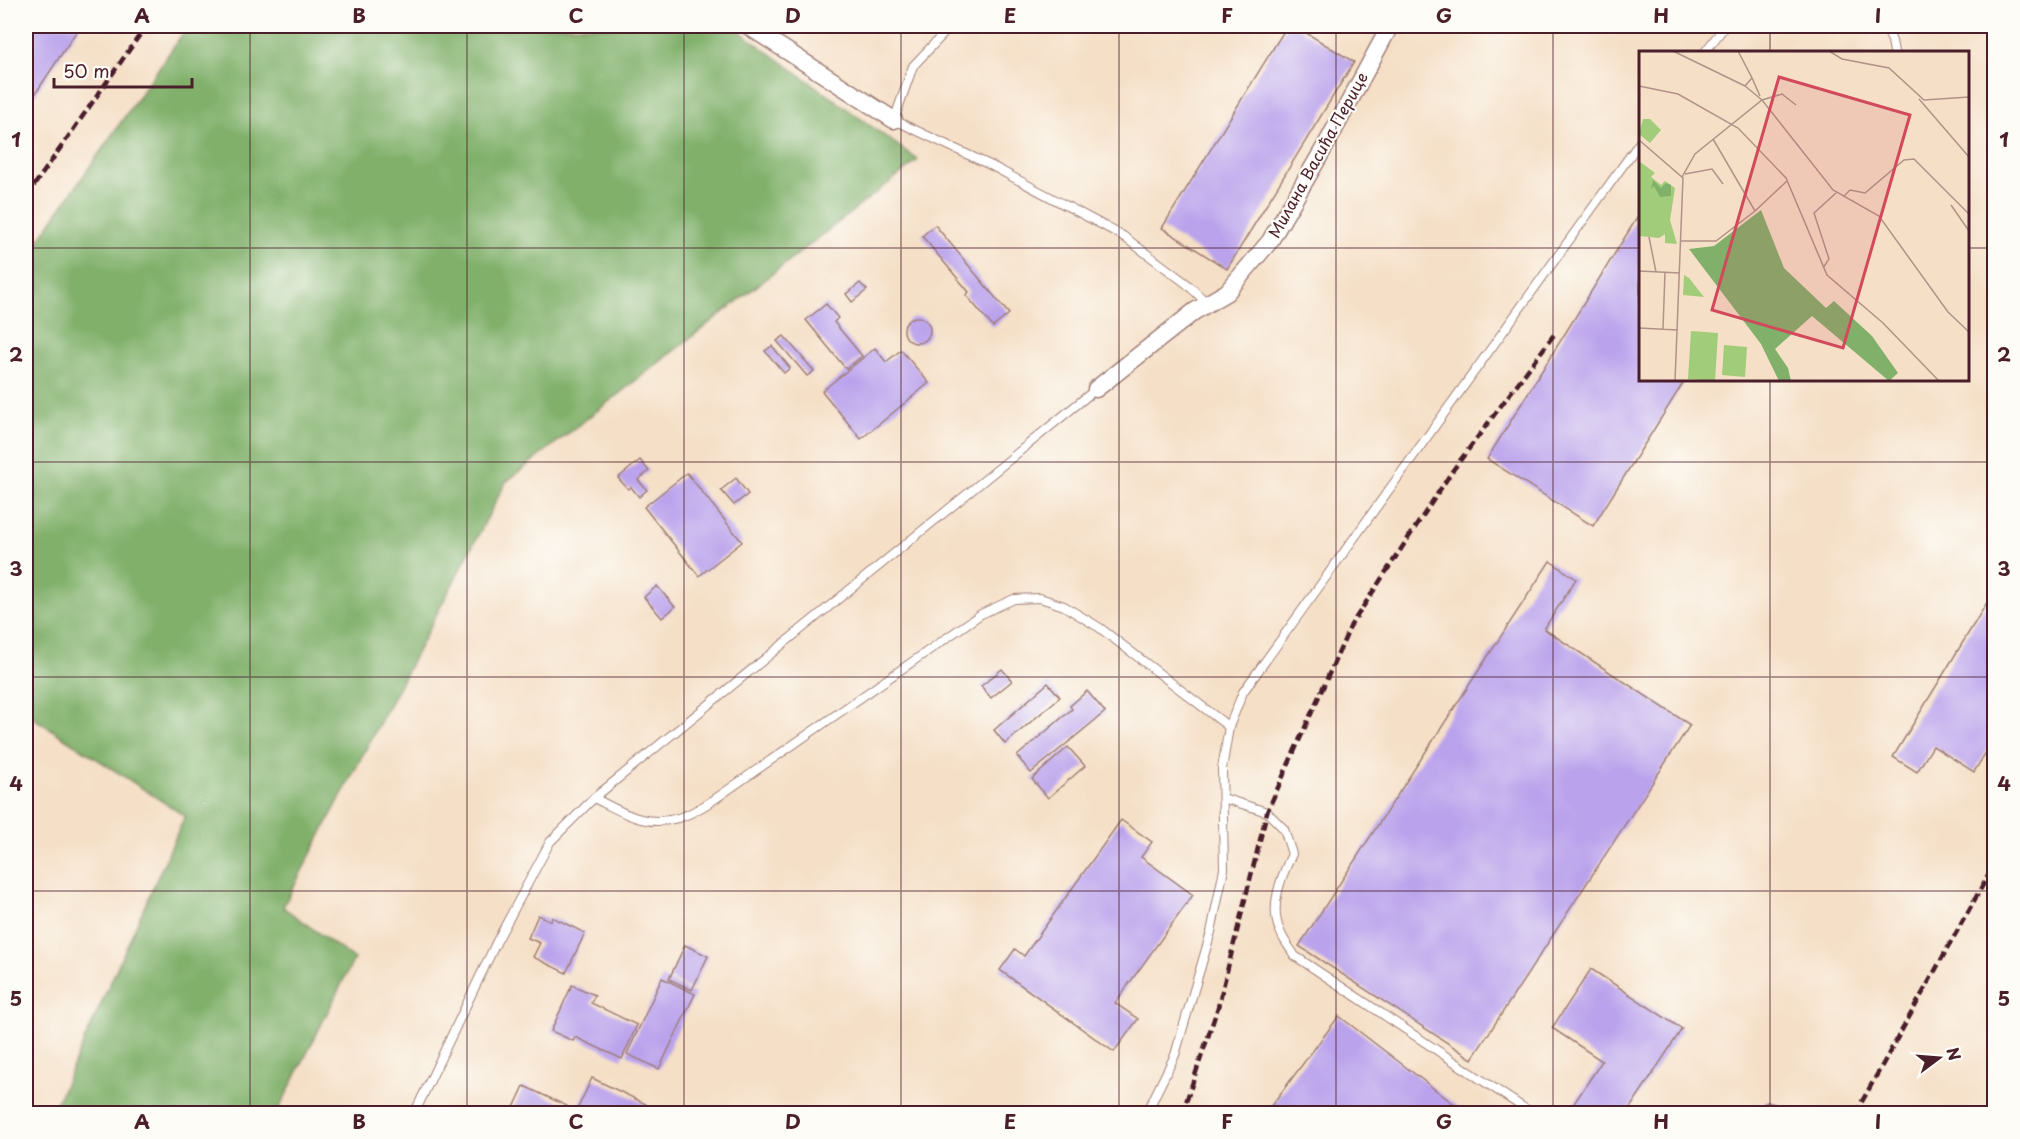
<svg xmlns="http://www.w3.org/2000/svg" width="2020" height="1139" viewBox="0 0 2020 1139" font-family="'Playpen Sans',sans-serif">
	<style>
		.forest { fill: #80b06a; stroke: #65684a; stroke-width: 1.5 }
		.building { fill: #baa2ec }
		.lines { fill: none; stroke-linecap: round; stroke-linejoin: round }
		.lane-casing { stroke: #a07f78; stroke-width: 10 }
		.street-casing { stroke: #a07f78; stroke-width: 19 }
		.lane { stroke: #fff; stroke-width: 8 }
		.street { stroke: #fff; stroke-width: 16 }
		.rail { stroke: #4a1f2b; stroke-width: 4.5; stroke-dasharray: 9 4.5; stroke-linecap: butt }
		.grid { fill: none; stroke: #4a1f2b; stroke-width: 1.5; stroke-opacity: 0.55 }
		.labels { text-anchor: middle; stroke-width: 4.5; stroke-linejoin: round; paint-order: stroke }
		.street-label { font-size: 16px; fill: #4a1f2b; stroke: #fdfcf7 }
		.inset-road { fill: none; stroke: #b19288; stroke-width: 1.5 }
		.view { fill: #d1495b; fill-opacity: 0.15; stroke: #d1495b; stroke-width: 3 }
		.inset-edge { fill: none; stroke: #4a1f2b; stroke-width: 3 }
		.neatline { fill: none; stroke: #4a1f2b; stroke-width: 2 }
		.grid-label { font-size: 20px; text-anchor: middle; font-weight: bold; fill: #4a1f2b }
	</style>
	<rect width="100%" height="100%" fill="#fdfcf7"/>
	<filter id="ink" filterUnits="userSpaceOnUse"><feTurbulence type="fractalNoise" baseFrequency=".0167" numOctaves="2"/><feDisplacementMap in="SourceGraphic" scale="12" xChannelSelector="R" yChannelSelector="G"/><feConvolveMatrix kernelMatrix="1 2 1 2 8 2 1 2 1" color-interpolation-filters="sRGB"/></filter>
	<filter id="wash" filterUnits="userSpaceOnUse"><feTurbulence type="fractalNoise" baseFrequency=".008" numOctaves="4" result="noise"/><feDisplacementMap in="SourceGraphic" scale="24" xChannelSelector="R" yChannelSelector="G"/><feGaussianBlur stdDeviation="1.35" result="paint"/><feColorMatrix in="noise" values="0 0 0 0 0 0 0 0 0 0 0 0 0 0 0 0 0 1.4 0 .05"/><feComposite in="paint" operator="in"/></filter>
	<g filter="url(#wash)">
		<rect width="100%" height="100%" fill="#f5dfc6"/>
		<polygon class="forest" points="188,26 732,26 918,160 506,482 283,907 354,959 277,1113 52,1113 185,816 26,713 26,258"/>
		<g id="blocks">
			<g class="building">
				<polygon points="26,26 80,26 26,108"/>
				<polygon points="1287,26 1295,26 1354,62 1227,269 1162,228"/>
				<polygon points="1640,213 1640,380 1685,380 1593,526 1487,459"/>
				<polygon points="935,225 1009,314 993,327 966,295 969,292 922,236"/>
				<polygon points="860,283 867,290 852,302 846,294"/>
				<polygon points="826,304 838,318 834,322 862,356 846,369 806,320"/>
				<circle cx="917" cy="330" r="13"/>
				<polygon points="784,336 814,371 807,376 777,341"/>
				<polygon points="772,346 790,368 784,373 765,351"/>
				<polygon points="875,348 886,362 901,350 929,383 861,439 822,391"/>
				<polygon points="640,460 649,471 638,480 647,490 639,497 631,487 628,489 618,478"/>
				<polygon points="687,473 742,542 699,576 644,507"/>
				<polygon points="736,478 748,494 734,505 721,490"/>
				<polygon points="1550,561 1576,579 1544,629 1690,725 1472,1059 1299,946"/>
				<polygon points="657,586 675,607 662,618 644,597"/>
				<polygon points="1994,591 1994,739 1974,772 1933,746 1917,772 1893,757"/>
				<polygon points="1002,669 1012,681 991,698 981,686"/>
				<polygon points="1048,683 1060,697 1005,744 994,730"/>
				<polygon points="1087,691 1105,712 1031,773 1017,756 1072,709 1070,706"/>
				<polygon points="1068,747 1085,766 1048,798 1032,779"/>
				<polygon points="1121,820 1152,842 1141,857 1193,895 1115,1003 1138,1019 1114,1052 1000,970 1015,949 1024,956"/>
				<polygon points="538,915 551,921 552,917 585,933 566,973 533,957 540,943 528,938"/>
				<polygon points="685,945 708,956 692,990 669,979"/>
				<polygon points="1591,969 1682,1029 1630,1108 1638,1114 1567,1114 1602,1061 1552,1028"/>
				<polygon points="662,978 695,994 659,1069 627,1054"/>
				<polygon points="572,985 595,995 591,1003 637,1025 622,1059 575,1037 573,1041 551,1031"/>
				<polygon points="1339,1016 1467,1114 1265,1114"/>
				<polygon points="592,1078 646,1104 642,1114 575,1114"/>
				<polygon points="524,1086 567,1106 563,1114 511,1114"/>
				<polygon points="1767,1102 1778,1105 1783,1114 1755,1114 1758,1107"/>
			</g>
		</g>
	</g>
	<g filter="url(#ink)">
		<use href="#blocks" fill-opacity="0" stroke="#a07f78" stroke-width="1.5"/>
		<g class="lines">
			<g class="lane-casing">
				<g id="lane">
					<polyline points="951,26 913,66 894,120 992,166 1123,236 1187,284 1208,304"/>
					<polyline points="1885,26 1892,41 1894,52"/>
					<polyline points="1705,52 1725,26"/>
					<path d="M594,798c28,14 51,30 84,20 12,-3 24,-11 34,-17l269,-187 33,-15 26,-1 24,8 36,22 129,99"/>
					<path d="M1223,798l44,14 17,17 8,25c-11,23 -23,53 -12,77 3,9 10,17 15,25l238,158"/>
					<polyline points="414,1114 497,941 550,842 594,798 1096,389"/>
					<polyline points="1146,1114 1175,1055 1211,932 1224,869 1222,769 1229,727 1243,692 1640,142"/>
				</g>
			</g>
			<g class="street-casing">
				<g id="street">
					<polyline points="748,26 894,120"/>
					<polyline points="1096,389 1195,311 1227,292 1270,241 1327,143 1390,26"/>
				</g>
			</g>
			<use href="#lane" class="lane"/>
			<use href="#street" class="street"/>
			<g class="rail">
				<polyline points="26,197 146,26"/>
				<polyline points="1182,1114 1218,1007 1267,812 1351,625 1453,470 1556,332"/>
				<polyline points="1855,1114 1994,865"/>
			</g>
		</g>
	</g>
	<path class="grid" d="M250,26v1088M467,26v1088M684,26v1088M901,26v1088M1119,26v1088M1336,26v1088M1553,26v1088M1770,26v26M26,248h1614M1968,248h26M1770,380v734M26,462h1968M26,677h1968M26,891h1968"/>
	<g class="labels">
		<g class="street-label">
			<text transform="translate(1318 155) rotate(-61)" y="6">Милана Васића Перице</text>
		</g>
	</g>
	<g transform="translate(1639 51)">
		<rect width="330" height="330" fill="#f5dfc6"/>
		<path d="M4,68h7l11,11 -11,13 -11,-9zM0,110l16,12 -4,4 10,8 4,-4 10,7 -5,32 7,24 -12,-1v-9l-6,4 -20,-2zM45,224l5,3 15,19 -21,-2zM52,280l27,2 -3,48 -27,-2zM85,294l23,2 -2,30 -23,-2z" fill="#a1cd7a"/>
		<path d="M14,129l8,8 5,-5 5,2v11l-11,1 -6,-11 -3,3zM122,159l23,58 42,40 8,-7 38,35 26,37 -9,8 -77,-65 -37,33 13,19 3,13h-12l-18,-37 -72,-95 25,-3z" fill="#80b06a"/>
		<path class="inset-road" d="M34,0l72,35M99,0l14,27 -7,8 17,14 71,90 46,26 69,96 21,20M190,0l13,8 47,9 35,32 45,-3M113,27l8,18M0,35l39,8 60,34 48,50 41,97 56,48 56,58M280,48l50,58M74,88l42,72 32,-30M0,89l43,37 13,-23 67,-54 20,-6 14,11M46,123l27,-5 11,15M205,145l6,-6 15,3 39,-33 10,-1 55,55M312,154l18,26M10,186l7,35M42,190h35l39,-30M184,217l6,-9 -15,-46 22,-20M0,220l41,2M0,277l39,2M24,278l2,-57M36,330l8,-204"/>
		<path class="view" d="M140,26l131,38 -67,233 -131,-38z"/>
		<rect width="330" height="330" class="inset-edge"/>
	</g>
	<rect width="2020" height="1139" fill="none" stroke="#fdfcf7" stroke-width="66"/>
	<g transform="translate(1939 1058) rotate(74)" stroke="#fdfcf7" stroke-width="4.5" paint-order="stroke">
	<path d="M0-4.5L10 22L0 15L-10 22Z" fill="#4a1f2b"/>
	<text y="-9" font-size="16" font-weight="bold" text-anchor="middle" fill="#4a1f2b">N</text>
	</g>
	<path d="M54 78v9h138v-9" fill="none" stroke="#4a1f2b" stroke-width="3"/>
	<text x="63" y="78" font-size="18" fill="#4a1f2b" stroke="#fdfcf7" stroke-width="4.5" paint-order="stroke">50 m</text>
	<rect x="33" y="33" width="1954" height="1073" class="neatline"/>
	<g class="grid-label">
		<text x="142" y="23">A</text>
		<text x="359" y="23">B</text>
		<text x="576" y="23">C</text>
		<text x="793" y="23">D</text>
		<text x="1010" y="23">E</text>
		<text x="1227" y="23">F</text>
		<text x="1444" y="23">G</text>
		<text x="1661" y="23">H</text>
		<text x="1878" y="23">I</text>
		<text x="16" y="147">1</text>
		<text x="2004" y="147">1</text>
		<text x="16" y="362">2</text>
		<text x="2004" y="362">2</text>
		<text x="16" y="576">3</text>
		<text x="2004" y="576">3</text>
		<text x="16" y="791">4</text>
		<text x="2004" y="791">4</text>
		<text x="16" y="1006">5</text>
		<text x="2004" y="1006">5</text>
		<text x="142" y="1129">A</text>
		<text x="359" y="1129">B</text>
		<text x="576" y="1129">C</text>
		<text x="793" y="1129">D</text>
		<text x="1010" y="1129">E</text>
		<text x="1227" y="1129">F</text>
		<text x="1444" y="1129">G</text>
		<text x="1661" y="1129">H</text>
		<text x="1878" y="1129">I</text>
	</g>
</svg>
